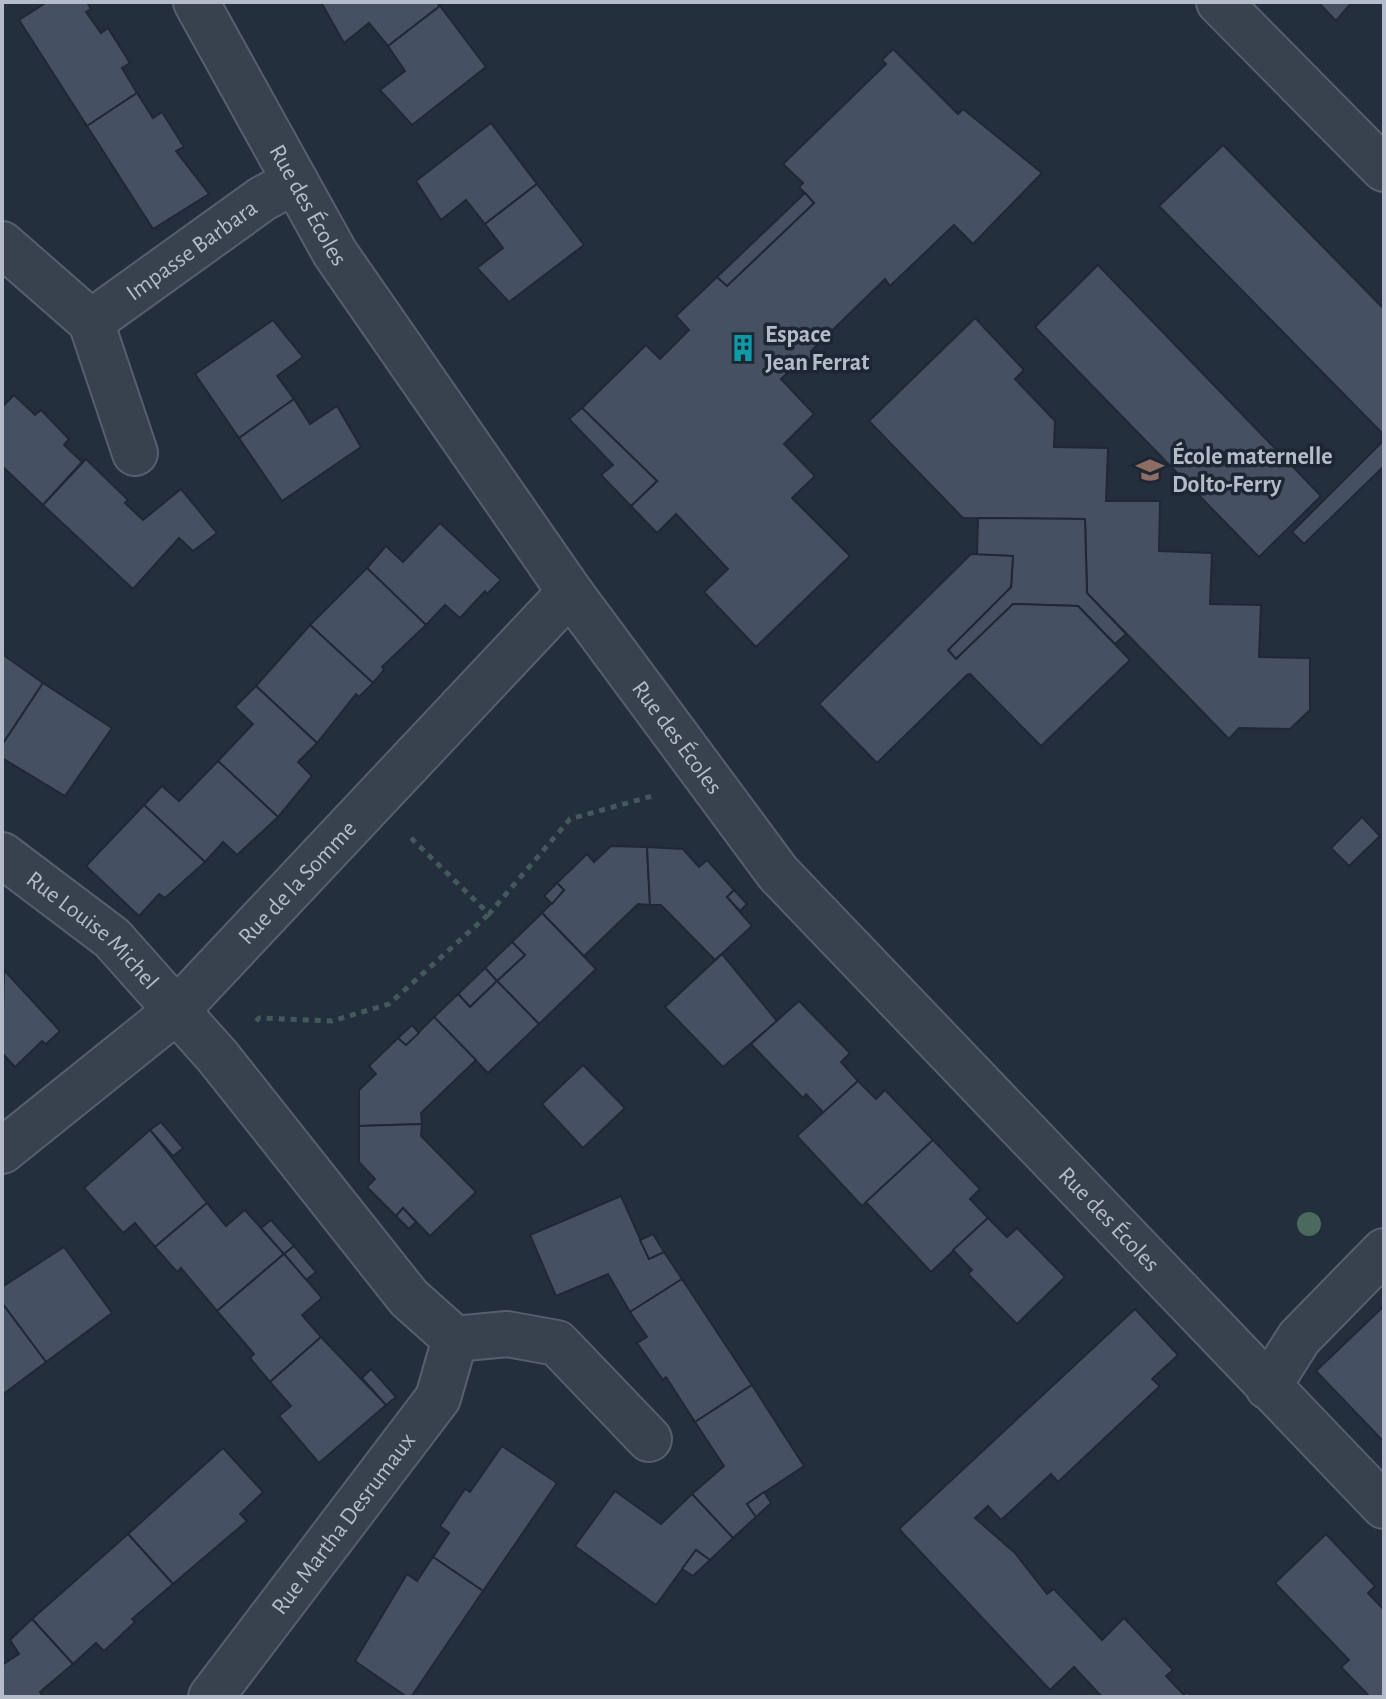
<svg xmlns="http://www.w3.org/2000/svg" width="1386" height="1699" viewBox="0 0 1386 1699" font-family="'Alegreya Sans',sans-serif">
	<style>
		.building { fill: #455162; stroke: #1f2835; stroke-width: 2 }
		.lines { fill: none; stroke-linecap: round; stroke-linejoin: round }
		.minor-casing { stroke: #565f6c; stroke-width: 48 }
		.path { stroke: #44595c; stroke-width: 5; stroke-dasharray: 6 6; stroke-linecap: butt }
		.minor { stroke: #38414e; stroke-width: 44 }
		.tree { fill: #4b6a5d }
		.labels { text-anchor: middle; stroke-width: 7; stroke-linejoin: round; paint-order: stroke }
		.street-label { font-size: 24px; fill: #b4bcc9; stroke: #1d2633 }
		.poi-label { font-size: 24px; font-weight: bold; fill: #b4bcc9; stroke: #1d2633; text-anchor: start }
	</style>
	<rect width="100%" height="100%" fill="#242f3e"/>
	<g class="building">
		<polygon points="47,2 87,2 91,9 86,12 101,33 108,28 130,63 122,68 137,93 87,126 19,20"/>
		<polygon points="321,2 436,2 440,6 388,46 369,23 344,43"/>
		<polygon points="1318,2 1352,2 1336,21"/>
		<polygon points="440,6 486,67 412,125 380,90 405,71 388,46"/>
		<polygon points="893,49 958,114 963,109 1042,173 973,244 954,225 890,286 885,279 811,351 816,356 803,370 797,364 781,379 814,414 784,444 815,476 792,498 850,556 756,647 704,592 728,569 676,514 657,533 631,506 657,481 582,408 646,345 660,359 689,330 676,316 717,277 727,286 814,203 799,187 803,183 783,164 886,64 882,60"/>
		<polygon points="137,93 153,118 162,112 184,147 176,151 209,194 153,229 87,126"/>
		<polygon points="491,123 537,184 485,224 466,200 441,220 416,181"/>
		<polygon points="1223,145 1384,309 1384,435 1159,206"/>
		<polygon points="537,184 584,245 509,302 477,268 503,248 485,224"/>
		<polygon points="805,193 814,203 727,286 717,277"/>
		<polygon points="1098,265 1321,496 1259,557 1035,327"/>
		<polygon points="975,318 1024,370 1015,379 1055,421 1054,447 1108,448 1106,501 1160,501 1159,551 1212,553 1210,604 1261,605 1259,657 1310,658 1310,710 1290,729 1239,728 1229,739 1087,593 1085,519 963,518 869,421"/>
		<polygon points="273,320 303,357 277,376 294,399 239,438 195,374"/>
		<polygon points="14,395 35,415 41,410 69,439 64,445 82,462 43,505 2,466 2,407"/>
		<polygon points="294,399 310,424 337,406 361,447 282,501 239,438"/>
		<polygon points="582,408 657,481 631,506 601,475 613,465 569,419"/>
		<polygon points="1384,440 1384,466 1304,544 1292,532"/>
		<polygon points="86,459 128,500 125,503 143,520 181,489 217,533 193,551 179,538 133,589 43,505"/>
		<polygon points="978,518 1085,519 1087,593 1126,634 1115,644 1078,606 1013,604 956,659 948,650 1011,587 1013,556 977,555"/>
		<polygon points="440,523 501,580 487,594 485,591 460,618 445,605 426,625 367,568 386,546 403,562"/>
		<polygon points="971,554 1013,556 1011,587 948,650 956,659 1013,604 1078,606 1130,660 1041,746 970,674 967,675 877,763 819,704"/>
		<polygon points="367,568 426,625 382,667 384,670 373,683 310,625"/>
		<polygon points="310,625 373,683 359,697 356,694 317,743 256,686"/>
		<polygon points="2,654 43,683 2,745"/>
		<polygon points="43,683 112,728 65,796 2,758 2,745"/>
		<polygon points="256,686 317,743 298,762 312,776 278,817 218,761 253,724 235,707"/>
		<polygon points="218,761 278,817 237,855 223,842 205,862 144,805 162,786 179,801"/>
		<polygon points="144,805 205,862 165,898 159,894 139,916 86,866"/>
		<polygon points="1362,817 1380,836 1349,866 1331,848"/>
		<polygon points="611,846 647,847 650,905 638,904 584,956 542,913 564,890 557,883 587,854 594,862"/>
		<polygon points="647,847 683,849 699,867 707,860 734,890 727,897 752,926 715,960 661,905 650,905"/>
		<polygon points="557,883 564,890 552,904 544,896"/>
		<polygon points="734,890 747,904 740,911 727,897"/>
		<polygon points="542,913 596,969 539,1024 497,981 525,955 512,942"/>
		<polygon points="512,942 525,955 497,981 485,968"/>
		<polygon points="722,954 777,1021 723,1067 665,1007"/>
		<polygon points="485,968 497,981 470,1007 458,994"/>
		<polygon points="4,970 60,1031 46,1044 42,1041 15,1067 2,1053"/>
		<polygon points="497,981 539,1024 488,1073 434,1017 458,994 470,1007"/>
		<polygon points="799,1001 850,1053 841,1062 858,1081 824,1113 806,1094 803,1098 751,1044"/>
		<polygon points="434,1017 476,1060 421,1113 422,1124 359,1126 359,1090 376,1074 369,1066 398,1038 406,1045"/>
		<polygon points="412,1025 419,1033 406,1045 398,1038"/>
		<polygon points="583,1065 625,1108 583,1148 542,1104"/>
		<polygon points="858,1081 876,1099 885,1090 933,1140 862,1206 797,1136"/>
		<polygon points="161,1122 183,1148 173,1156 150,1130"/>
		<polygon points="422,1124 421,1136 476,1192 430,1236 403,1208 396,1216 367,1187 375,1179 359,1162 359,1126"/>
		<polygon points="150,1130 207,1203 155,1247 135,1223 123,1233 84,1188"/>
		<polygon points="933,1140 980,1189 970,1199 988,1218 931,1272 866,1202"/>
		<polygon points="621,1196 649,1259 664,1252 682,1279 630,1312 608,1274 556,1296 530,1235"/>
		<polygon points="207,1203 226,1226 245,1210 284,1254 217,1311 181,1268 177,1272 155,1247"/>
		<polygon points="403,1208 416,1222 409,1229 396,1216"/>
		<polygon points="988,1218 1007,1237 1017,1228 1065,1277 1017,1324 968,1274 972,1270 953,1250"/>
		<polygon points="271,1220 294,1246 284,1254 261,1228"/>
		<polygon points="653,1234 664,1252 649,1259 640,1240"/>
		<polygon points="294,1246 316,1272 306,1280 284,1254"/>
		<polygon points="64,1247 112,1313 46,1362 2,1303 2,1287"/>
		<polygon points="284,1254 322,1298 302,1315 321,1337 270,1382 250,1358 254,1354 217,1311"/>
		<polygon points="682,1279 752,1385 695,1422 666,1377 663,1380 637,1343 647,1337 630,1312"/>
		<polygon points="2,1303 46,1362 2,1395"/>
		<polygon points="1384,1306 1384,1442 1316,1371"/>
		<polygon points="1135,1309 1178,1355 1152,1379 1160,1386 1058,1482 1051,1474 1001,1520 988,1506 975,1518 1015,1553 1047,1594 1054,1589 1102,1640 1124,1618 1173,1670 1166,1676 1184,1695 1187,1692 1192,1697 1102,1697 1074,1667 1050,1690 899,1529"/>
		<polygon points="321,1337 386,1405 319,1463 279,1416 291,1406 270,1382"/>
		<polygon points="371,1369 396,1397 386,1405 362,1378"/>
		<polygon points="752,1385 804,1466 747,1504 756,1517 733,1538 692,1494 724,1466 695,1422"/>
		<polygon points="502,1446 557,1483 483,1591 433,1557 449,1533 440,1526 465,1489 470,1492"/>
		<polygon points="223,1448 263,1492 240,1514 247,1521 173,1584 128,1534"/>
		<polygon points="615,1491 661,1524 692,1494 733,1538 710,1560 696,1550 656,1605 575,1546"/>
		<polygon points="764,1492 771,1503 756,1517 747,1504"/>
		<polygon points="128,1534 173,1584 132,1619 135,1622 104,1651 96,1643 73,1664 32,1619"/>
		<polygon points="1326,1534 1375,1586 1368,1593 1384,1610 1384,1697 1370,1697 1341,1667 1349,1660 1275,1583"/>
		<polygon points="696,1550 710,1560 693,1576 682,1569"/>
		<polygon points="433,1557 483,1591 411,1697 407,1697 355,1661 407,1574 417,1581"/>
		<polygon points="32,1619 73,1664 40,1692 43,1697 2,1697 2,1665 19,1654 10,1640"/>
	</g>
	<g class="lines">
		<g class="minor-casing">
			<g id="minor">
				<path id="s1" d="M196,2l139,251 235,339 208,281 606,633"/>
				<polyline points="1219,2 1384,169"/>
				<path id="s2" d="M2,244l89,78 171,-123 33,-18"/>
				<polyline points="91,322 135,453"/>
				<path id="s3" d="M2,855l110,83 106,119 191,241 46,41 52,-5 50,9 92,96"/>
				<path id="s4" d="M2,1151l173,-139 395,-420"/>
				<polyline points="1268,1387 1299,1338 1384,1251"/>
				<path id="s5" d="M211,1697l227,-299 17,-59"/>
			</g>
		</g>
		<g class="path">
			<polyline points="411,838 489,914 570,819 656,795"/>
			<polyline points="256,1021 259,1018 332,1021 389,1004 489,914"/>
		</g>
		<use href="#minor" class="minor"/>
	</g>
	<circle class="tree" cx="1309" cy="1224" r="12"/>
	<defs>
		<g id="building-bare" transform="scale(2.16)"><path d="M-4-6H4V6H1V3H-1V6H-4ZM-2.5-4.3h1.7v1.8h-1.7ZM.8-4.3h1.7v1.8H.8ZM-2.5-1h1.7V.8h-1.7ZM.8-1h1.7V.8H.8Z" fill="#0f9aa8" stroke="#1d2633" stroke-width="2.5" paint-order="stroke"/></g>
		<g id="school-bare" transform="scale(2.16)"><path d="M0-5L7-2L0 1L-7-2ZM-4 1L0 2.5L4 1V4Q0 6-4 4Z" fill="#8d6e63" stroke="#1d2633" stroke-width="2.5" paint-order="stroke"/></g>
	</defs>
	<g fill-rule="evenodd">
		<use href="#building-bare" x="743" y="348"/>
		<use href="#school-bare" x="1150" y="470"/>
	</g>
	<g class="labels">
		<g class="street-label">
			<text dy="8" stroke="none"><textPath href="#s1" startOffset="232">Rue des Écoles</textPath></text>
			<text dy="8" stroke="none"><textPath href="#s2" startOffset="242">Impasse Barbara</textPath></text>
			<text dy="8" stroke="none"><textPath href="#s1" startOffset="880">Rue des Écoles</textPath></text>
			<text dy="8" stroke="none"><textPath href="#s4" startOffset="400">Rue de la Somme</textPath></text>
			<text dy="8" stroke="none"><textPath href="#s3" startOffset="118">Rue Louise Michel</textPath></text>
			<text dy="8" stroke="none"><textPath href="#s1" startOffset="1528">Rue des Écoles</textPath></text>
			<text dy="8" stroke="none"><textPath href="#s5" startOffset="218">Rue Martha Desrumaux</textPath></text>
		</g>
		<g class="poi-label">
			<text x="765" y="342">Espace<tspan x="765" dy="28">Jean Ferrat</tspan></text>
			<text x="1172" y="464">École maternelle<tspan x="1172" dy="28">Dolto-Ferry</tspan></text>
		</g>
	</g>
	<rect width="1386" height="1699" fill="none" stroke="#b4bcc9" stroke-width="8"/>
</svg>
